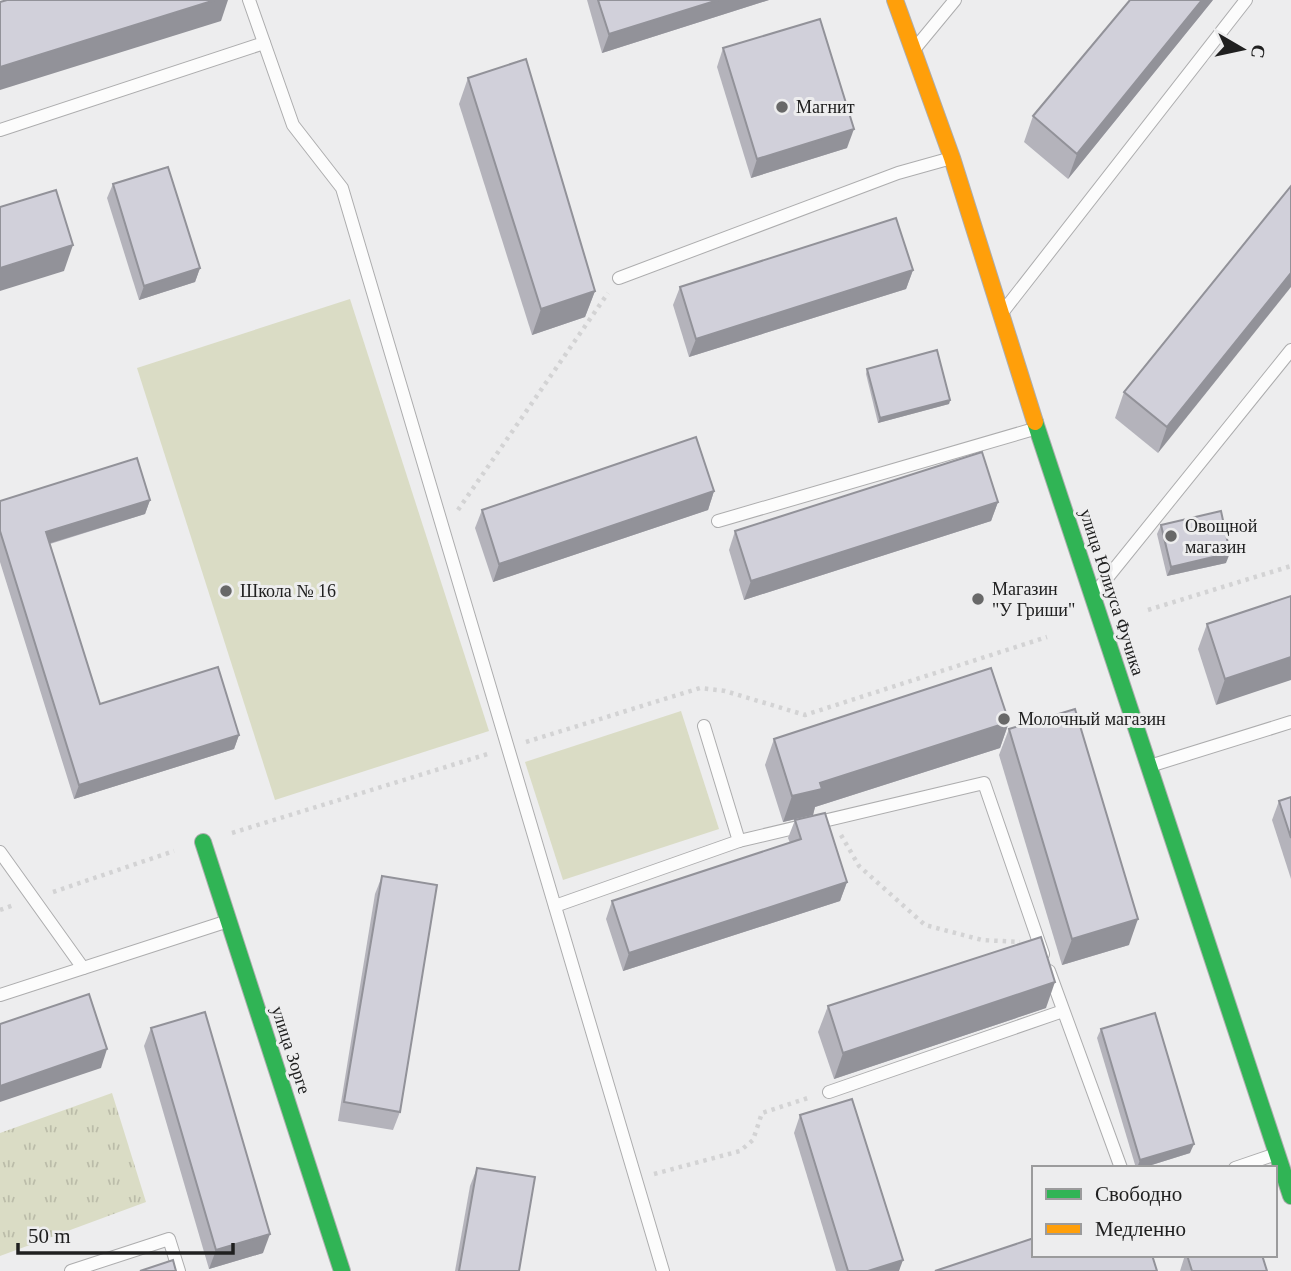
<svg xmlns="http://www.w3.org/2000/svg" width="1291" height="1271" viewBox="0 0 1291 1271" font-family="'Times New Roman',serif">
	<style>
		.grass { fill: #dadcc5 }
		.park { fill: url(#park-tufts) }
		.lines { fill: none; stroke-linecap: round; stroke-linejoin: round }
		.lane-casing { stroke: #adadae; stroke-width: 14 }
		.fast-casing { stroke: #adadae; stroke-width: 18 }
		.slow-casing { stroke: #adadae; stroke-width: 18 }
		.path { stroke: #d3d3d4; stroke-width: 4.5; stroke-dasharray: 3.5 5; stroke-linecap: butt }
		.lane { stroke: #fcfcfc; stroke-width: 12 }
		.fast { stroke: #30b455; stroke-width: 16 }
		.slow { stroke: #ff9f0a; stroke-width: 16 }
		.wall { fill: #b4b3bb }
		.shaded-wall { fill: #929299 }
		.building { fill: #d1d0da; stroke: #929299; stroke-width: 2 }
		.poi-dot { fill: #686868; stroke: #ededee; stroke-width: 2.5 }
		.labels { text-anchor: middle; stroke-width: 6; stroke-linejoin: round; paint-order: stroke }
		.poi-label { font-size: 18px; fill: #202020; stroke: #ededee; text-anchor: start }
		.street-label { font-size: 18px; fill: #202020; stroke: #ededee }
	</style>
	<defs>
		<pattern id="park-tufts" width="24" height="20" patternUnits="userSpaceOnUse" patternTransform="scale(1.75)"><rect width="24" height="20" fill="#dadcc5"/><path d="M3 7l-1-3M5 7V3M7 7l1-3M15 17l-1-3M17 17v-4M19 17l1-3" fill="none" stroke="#bbbca9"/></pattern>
	</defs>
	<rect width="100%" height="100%" fill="#ededee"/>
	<g class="grass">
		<polygon points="350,299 489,731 275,800 137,368"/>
		<polygon points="681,711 719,829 563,880 525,762"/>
	</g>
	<polygon class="park" points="112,1093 146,1202 0,1256 0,1133"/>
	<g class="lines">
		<g class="lane-casing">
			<g id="lane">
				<polyline points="249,0 293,125 342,188 663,1271"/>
				<polyline points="917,46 955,0"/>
				<polyline points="0,130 264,43"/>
				<polyline points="619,278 898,173 948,159"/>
				<polyline points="1005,309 1246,0"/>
				<polyline points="718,521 1034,429"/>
				<polyline points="1095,593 1291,350"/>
				<polyline points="1153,765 1291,722"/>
				<polyline points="739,841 984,783 1043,954"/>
				<polyline points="0,852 83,968"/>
				<polyline points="555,906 739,841 704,726"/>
				<polyline points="1049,971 1121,1168"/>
				<polyline points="0,995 225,922"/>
				<polyline points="829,1092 1063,1011"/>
				<polyline points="1235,1168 1276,1154"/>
				<polyline points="71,1271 169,1239 179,1271"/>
			</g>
		</g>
		<g class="fast-casing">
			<g id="fast">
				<polyline points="1035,422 1291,1196"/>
				<polyline points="203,842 342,1271"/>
			</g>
		</g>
		<g class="slow-casing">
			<polyline id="slow" points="895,0 952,158 1035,422"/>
		</g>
		<g class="path">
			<polyline points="458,510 608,293"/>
			<polyline points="1148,610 1291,566"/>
			<polyline points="526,742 700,688 725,691 805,715 1047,637"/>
			<polyline points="232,833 491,753"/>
			<polyline points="841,835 859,866 925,925 982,940 1020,942"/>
			<polyline points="53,892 174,851"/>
			<polyline points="0,910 14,905"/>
			<polyline points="654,1174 740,1151 753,1140 762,1113 811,1097"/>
		</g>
		<use href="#lane" class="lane"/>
		<use href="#fast" class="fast"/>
		<use href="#slow" class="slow"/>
	</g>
	<g class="wall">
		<polygon points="587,0 769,0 602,53"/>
		<polygon points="1213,0 1068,179 1024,142 1033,116"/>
		<polygon points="723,48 847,148 751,178 717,67"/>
		<polygon points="468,78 595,291 585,317 532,335 459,104"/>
		<polygon points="113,184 200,268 195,282 139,300 107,198"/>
		<polygon points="1291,186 1158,453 1115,418 1124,392"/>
		<polygon points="913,270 906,289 689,357 673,305 680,287"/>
		<polygon points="867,369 950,400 949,404 878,423 866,374"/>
		<polygon points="714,491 708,510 493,582 475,528 482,510"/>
		<polygon points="150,500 145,514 50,544 100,704 239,735 234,749 74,799 0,562 0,501"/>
		<polygon points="998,502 991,521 744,600 729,550 735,531"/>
		<polygon points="1161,525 1226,563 1167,576 1157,534"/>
		<polygon points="1291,596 1216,705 1198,649 1207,624"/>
		<polygon points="1009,722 1000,748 815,807 813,815 783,822 765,765 774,739"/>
		<polygon points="1009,729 1129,945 1062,965 999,755"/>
		<polygon points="1291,797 1291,879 1272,820 1279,801"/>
		<polygon points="795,820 847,882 840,901 623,971 606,919 612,901 790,843 788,838"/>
		<polygon points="382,876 400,1112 393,1130 338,1121 375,894"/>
		<polygon points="828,1006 1046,1008 834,1079 818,1032"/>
		<polygon points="151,1028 263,1253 209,1269 144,1046"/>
		<polygon points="1101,1029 1190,1153 1142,1168 1136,1168 1097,1038"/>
		<polygon points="800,1115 899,1271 836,1271 794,1133"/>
		<polygon points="477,1168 519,1271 455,1271 470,1186"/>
		<polygon points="1185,1255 1262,1255 1267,1271 1180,1271"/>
	</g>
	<g class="shaded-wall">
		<polygon points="215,0 228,0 221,21 0,90 0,67"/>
		<polygon points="718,0 769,0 602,53 609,34"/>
		<polygon points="1202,0 1213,0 1068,179 1077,154"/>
		<polygon points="854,129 847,148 751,178 757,159"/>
		<polygon points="73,245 64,271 0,291 0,268"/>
		<polygon points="200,268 195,282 139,300 144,286"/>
		<polygon points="913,270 906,289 689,357 696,339"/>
		<polygon points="1291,273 1291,287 1158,453 1167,427"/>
		<polygon points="595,291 585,317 532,335 541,309"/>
		<polygon points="950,400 949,404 878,423 880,418"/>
		<polygon points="714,491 708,510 493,582 499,564"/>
		<polygon points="150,500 145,514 41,546 46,532"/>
		<polygon points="998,502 991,521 744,600 751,581"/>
		<polygon points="1230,553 1226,563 1167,576 1171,567"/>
		<polygon points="1291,657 1291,680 1216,705 1225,679"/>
		<polygon points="1009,722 1000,748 815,807 813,815 783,822 792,796 820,783"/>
		<polygon points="239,735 234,749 74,799 79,785"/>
		<polygon points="847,882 840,901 623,971 629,953"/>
		<polygon points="1138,919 1129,945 1062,965 1072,939"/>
		<polygon points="1055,982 1046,1008 834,1079 843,1053"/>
		<polygon points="107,1049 101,1068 0,1102 0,1086"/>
		<polygon points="1194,1144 1190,1153 1142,1168 1137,1168 1140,1160"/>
		<polygon points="270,1234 263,1253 209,1269 216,1250"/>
		<polygon points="903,1260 899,1271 868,1271"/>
	</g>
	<g class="building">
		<polygon points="7,0 215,0 0,67 0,2"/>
		<polygon points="598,0 718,0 609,34"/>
		<polygon points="1130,0 1202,0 1077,154 1033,116"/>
		<polygon points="820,19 854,129 757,159 723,48"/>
		<polygon points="526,59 595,291 541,309 468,78"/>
		<polygon points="168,167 200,268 144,286 113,184"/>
		<polygon points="1291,186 1291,273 1167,427 1124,392"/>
		<polygon points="56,190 73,245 0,268 0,207"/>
		<polygon points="896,218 913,270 696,339 680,287"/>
		<polygon points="937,350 950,400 880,418 867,369"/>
		<polygon points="696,437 714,491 499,564 482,510"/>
		<polygon points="982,452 998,502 751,581 735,531"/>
		<polygon points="137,458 150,500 46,532 100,704 218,667 239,735 79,785 0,531 0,501"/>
		<polygon points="1221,511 1230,553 1171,567 1161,525"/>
		<polygon points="1291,596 1291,657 1225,679 1207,624"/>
		<polygon points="991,668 1009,722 820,783 822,789 792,796 774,739"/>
		<polygon points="1075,709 1138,919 1072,939 1009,729"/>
		<polygon points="1291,797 1291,838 1279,801"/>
		<polygon points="825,813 847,882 629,953 612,901 801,839 795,820"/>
		<polygon points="382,876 437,885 400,1112 344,1102"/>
		<polygon points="1041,937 1055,982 843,1053 828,1006"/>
		<polygon points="89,994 107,1049 0,1086 0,1024"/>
		<polygon points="205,1012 270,1234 216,1250 151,1028"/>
		<polygon points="1155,1013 1194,1144 1140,1160 1101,1029"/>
		<polygon points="852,1099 903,1260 868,1271 848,1271 800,1115"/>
		<polygon points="477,1168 535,1177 519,1271 459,1271"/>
		<polygon points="1034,1238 1034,1255 1152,1255 1157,1271 935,1271"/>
		<polygon points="1187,1255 1262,1255 1267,1271 1192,1271"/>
		<polygon points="173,1260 176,1271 140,1271"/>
	</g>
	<g class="poi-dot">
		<circle cx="782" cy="107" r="7"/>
		<circle cx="1171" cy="536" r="7"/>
		<circle cx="226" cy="591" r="7"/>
		<circle cx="978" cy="599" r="7"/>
		<circle cx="1004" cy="719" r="7"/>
	</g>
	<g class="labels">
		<g class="poi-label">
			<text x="796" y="113">Магнит</text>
			<text x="1185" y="532">Овощной<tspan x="1185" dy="21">магазин</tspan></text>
			<text x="992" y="595">Магазин<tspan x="992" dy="21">"У Гриши"</tspan></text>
			<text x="240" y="597">Школа № 16</text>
			<text x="1018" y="725">Молочный магазин</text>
		</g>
		<g class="street-label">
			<text transform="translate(1112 592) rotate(72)" y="6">улица Юлиуса Фучика</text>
			<text transform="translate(291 1050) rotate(72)" y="6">улица Зорге</text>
		</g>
	</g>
	<rect x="1032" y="1166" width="245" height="91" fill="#ededee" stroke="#9b9b9c" stroke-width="2"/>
	<rect x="1046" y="1189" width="35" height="10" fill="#30b455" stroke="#9b9b9c" stroke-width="2"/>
	<text x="1095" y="1201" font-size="21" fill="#202020">Свободно</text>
	<rect x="1046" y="1224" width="35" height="10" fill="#ff9f0a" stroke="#9b9b9c" stroke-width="2"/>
	<text x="1095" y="1236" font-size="21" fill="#202020">Медленно</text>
	<g transform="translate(1242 49) rotate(99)" stroke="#ededee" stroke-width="5" paint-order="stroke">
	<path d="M0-5L12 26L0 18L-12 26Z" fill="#202020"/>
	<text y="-10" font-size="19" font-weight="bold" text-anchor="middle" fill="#202020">С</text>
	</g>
	<path d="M18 1243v10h215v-10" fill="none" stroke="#202020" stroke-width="3.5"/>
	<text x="28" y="1243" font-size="21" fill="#202020" stroke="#ededee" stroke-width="5" paint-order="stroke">50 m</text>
</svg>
